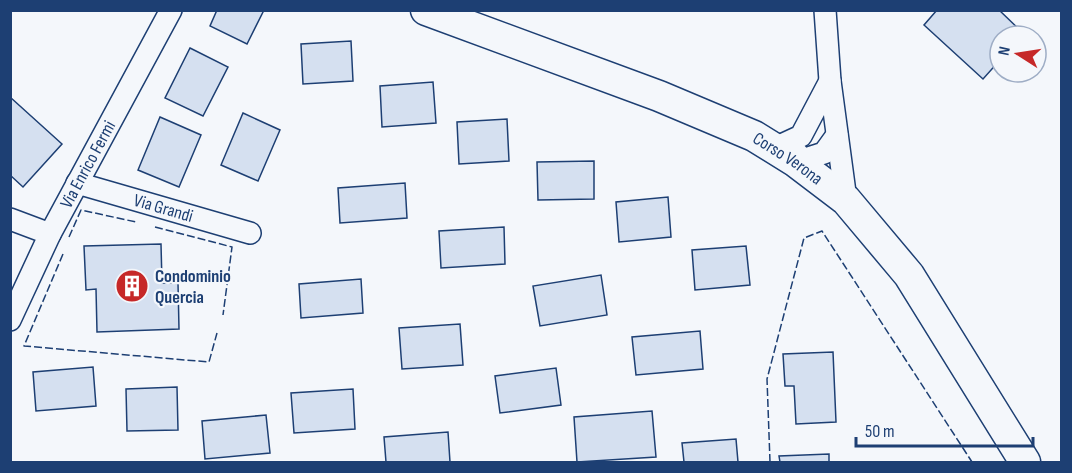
<svg xmlns="http://www.w3.org/2000/svg" width="1072" height="473" viewBox="0 0 1072 473" font-family="'Sofia Sans Condensed',sans-serif">
	<style>
		.building { fill: #d5e0f0; stroke: #1d3f73; stroke-width: 1.5 }
		.lines { fill: none; stroke-linecap: round; stroke-linejoin: round }
		.street-casing { stroke: #1d3f73; stroke-width: 24 }
		.secondary-casing { stroke: #1d3f73; stroke-width: 33 }
		.street { stroke: #f4f7fb; stroke-width: 21 }
		.secondary { stroke: #f4f7fb; stroke-width: 30 }
		.fence { stroke: #1d3f73; stroke-width: 1.5; stroke-dasharray: 8 3; stroke-linecap: butt }
		.labels { text-anchor: middle; stroke-width: 4.5; stroke-linejoin: round; paint-order: stroke }
		.street-label { font-size: 18px; fill: #1d3f73; stroke: #f4f7fb }
		.poi-label { font-size: 18px; font-weight: bold; fill: #1d3f73; stroke: #f4f7fb; text-anchor: start }
	</style>
	<rect width="100%" height="100%" fill="#f4f7fb"/>
	<g class="building">
		<polygon points="217,10 264,10 247,44 210,26"/>
		<polygon points="937,10 999,10 1024,34 1022,36 1000,36 1000,60 983,79 924,25"/>
		<polygon points="351,41 353,81 303,84 301,44"/>
		<polygon points="190,48 228,67 203,116 165,98"/>
		<polygon points="433,82 436,123 382,127 380,86"/>
		<polygon points="10,97 62,144 23,187 10,175"/>
		<polygon points="243,113 280,130 258,181 221,165"/>
		<polygon points="160,117 201,135 179,187 138,170"/>
		<polygon points="507,119 509,161 459,164 457,122"/>
		<polygon points="594,161 594,199 538,200 537,162"/>
		<polygon points="405,183 407,218 340,223 338,188"/>
		<polygon points="668,197 671,237 619,242 616,202"/>
		<polygon points="504,227 505,264 441,268 439,231"/>
		<polygon points="161,244 162,283 178,283 179,329 97,332 96,289 86,290 84,246"/>
		<polygon points="746,246 750,285 695,290 692,250"/>
		<polygon points="601,275 607,315 540,326 533,286"/>
		<polygon points="361,279 363,313 301,318 299,284"/>
		<polygon points="460,324 463,365 402,369 399,328"/>
		<polygon points="700,331 703,369 636,375 632,337"/>
		<polygon points="833,352 836,422 796,424 794,386 785,386 783,354"/>
		<polygon points="93,367 96,406 36,411 33,372"/>
		<polygon points="556,368 561,405 500,413 495,376"/>
		<polygon points="177,387 178,430 127,431 126,389"/>
		<polygon points="353,389 355,429 294,433 291,393"/>
		<polygon points="652,411 656,457 577,462 574,417"/>
		<polygon points="266,415 270,453 205,459 202,421"/>
		<polygon points="448,432 450,462 386,462 384,437"/>
		<polygon points="736,439 738,462 684,462 682,443"/>
		<polygon points="829,454 829,462 780,462 779,456"/>
	</g>
	<g class="lines">
		<g class="street-casing">
			<g id="street">
				<polyline points="825,10 830,81 846,200"/>
				<polyline points="775,148 801,136 830,81"/>
				<polyline points="798,154 796,162 824,153 837,135"/>
				<path id="s1" d="M77,183l173,50"/>
				<polyline points="10,219 50,234"/>
				<path id="s2" d="M10,320l40,-86 121,-224"/>
			</g>
		</g>
		<g class="secondary-casing">
			<g id="secondary">
				<path id="s3" d="M426,10l233,86 95,40 42,26 50,38 63,75 116,187"/>
			</g>
		</g>
		<use href="#street" class="street"/>
		<use href="#secondary" class="secondary"/>
		<g class="fence">
			<polyline points="155,227 232,247 223,315"/>
			<polyline points="69,237 81,210 136,222"/>
			<polyline points="63,254 24,346 209,362 217,333"/>
			<polyline points="770,462 767,379 804,238 822,231 972,462"/>
		</g>
	</g>
	<defs>
		<g id="building-disc" transform="scale(1.725)"><circle r="9.5" fill="#c62828" stroke="#f4f7fb"/><path d="M-4-6H4V6H1V3H-1V6H-4ZM-2.5-4.3h1.7v1.8h-1.7ZM.8-4.3h1.7v1.8H.8ZM-2.5-1h1.7V.8h-1.7ZM.8-1h1.7V.8H.8Z" fill="#fff"/></g>
	</defs>
	<g fill-rule="evenodd">
		<use href="#building-disc" x="132" y="286"/>
	</g>
	<g class="labels">
		<g class="street-label">
			<text dy="6" stroke="none"><textPath href="#s3" startOffset="392">Corso Verona</textPath></text>
			<text dy="6" stroke="none"><textPath href="#s2" startOffset="174">Via Enrico Fermi</textPath></text>
			<text dy="6" stroke="none"><textPath href="#s1" startOffset="90">Via Grandi</textPath></text>
		</g>
		<g class="poi-label">
			<text x="155" y="282">Condominio<tspan x="155" dy="21">Quercia</tspan></text>
		</g>
	</g>
	<rect width="1072" height="473" fill="none" stroke="#1d3f73" stroke-width="24"/>
	<g transform="translate(1018 54) rotate(282)"><circle r="28" fill="#f4f7fb" stroke="#9eadc5" stroke-width="1.5"/>
	<path d="M0-4.5L10 22L0 15L-10 22Z" fill="#c62828"/>
	<text y="-9" font-size="16" font-weight="bold" text-anchor="middle" fill="#1d3f73">N</text>
	</g>
	<path d="M856 437v9h177v-9" fill="none" stroke="#1d3f73" stroke-width="3"/>
	<text x="865" y="437" font-size="18" fill="#1d3f73" stroke="#f4f7fb" stroke-width="4.5" paint-order="stroke">50 m</text>
</svg>
